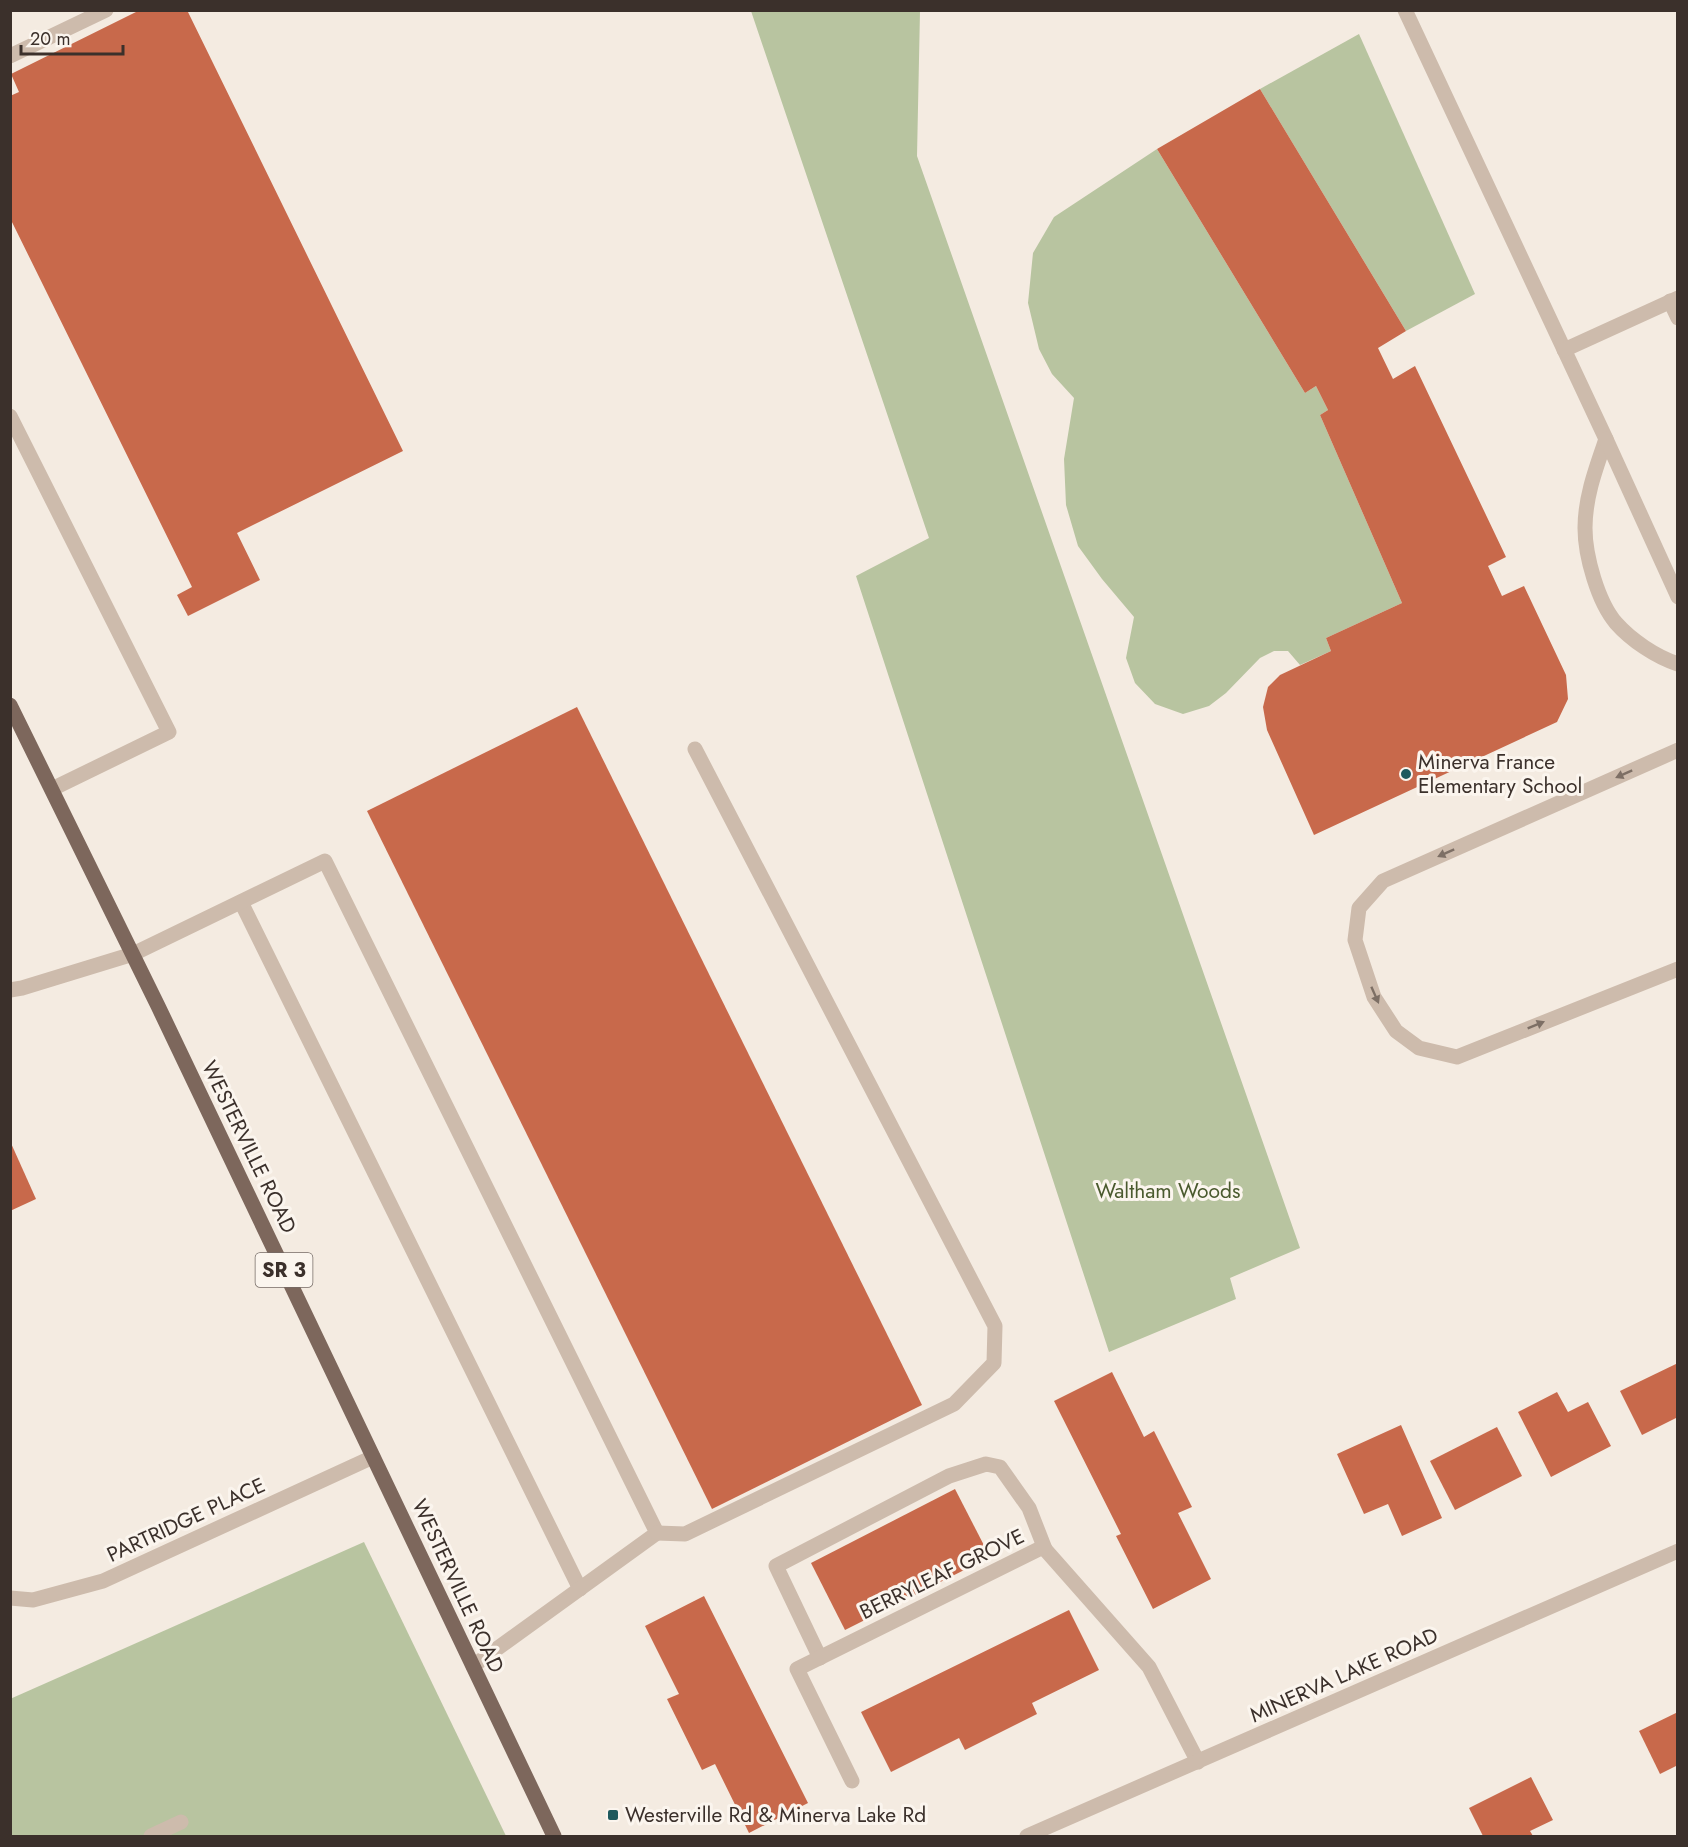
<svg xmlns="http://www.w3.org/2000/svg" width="1688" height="1847" viewBox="0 0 1688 1847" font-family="Jost,sans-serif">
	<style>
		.green { fill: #b8c4a0 }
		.building { fill: #c8694b }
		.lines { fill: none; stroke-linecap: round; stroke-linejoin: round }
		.lane { stroke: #cdbbac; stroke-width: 15 }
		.street { stroke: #cdbbac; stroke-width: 15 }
		.primary { stroke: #7d675c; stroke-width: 15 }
		.oneway { fill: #7d6f65 }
		.poi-dot { fill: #1f5a5e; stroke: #fbf5ee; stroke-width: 2 }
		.labels { text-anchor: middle; stroke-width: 6; stroke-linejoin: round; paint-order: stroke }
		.shield { fill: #fbf5ee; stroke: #756b66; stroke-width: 1.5 }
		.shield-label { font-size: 20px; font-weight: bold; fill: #3b302b }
		.poi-label { font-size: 21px; fill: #3b302b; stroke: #fbf5ee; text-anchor: start }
		.street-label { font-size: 21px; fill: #3b302b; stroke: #fbf5ee }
		.park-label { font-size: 21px; fill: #4a5a2e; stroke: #fbf5ee }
	</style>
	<rect width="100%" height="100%" fill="#f4ebe1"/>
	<g class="green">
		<polygon points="751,11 920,11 917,156 1300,1248 1230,1278 1236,1299 1109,1352 856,576 929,538"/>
		<polygon points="1359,34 1475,294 1406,331 1260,89"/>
		<polygon points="1157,149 1305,393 1316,386 1328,410 1320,415 1402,603 1326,638 1331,651 1300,665 1288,651 1274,651 1260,658 1226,693 1209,706 1183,714 1155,704 1135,683 1126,658 1134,617 1102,579 1078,546 1066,505 1064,459 1074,398 1052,374 1039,349 1028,303 1033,253 1054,217"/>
		<polygon points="364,1542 506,1836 11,1836 10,1699"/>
	</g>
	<g class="building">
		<polygon points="140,10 187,10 403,451 237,533 260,580 188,616 177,595 192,587 10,218 10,96 19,92 11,74"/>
		<polygon points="1260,89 1406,331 1378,348 1393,379 1415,366 1506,557 1488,566 1502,596 1524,586 1566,675 1568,699 1557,722 1314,835 1267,730 1263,707 1268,687 1280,675 1331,651 1326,638 1402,603 1320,415 1328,410 1316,386 1305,393 1157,149"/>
		<polygon points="577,707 922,1405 712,1509 367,811"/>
		<polygon points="10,1141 36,1199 10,1211"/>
		<polygon points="1678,1363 1678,1417 1642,1435 1620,1391"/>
		<polygon points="1112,1372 1144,1437 1154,1431 1192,1507 1178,1513 1211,1579 1153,1609 1116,1536 1121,1534 1054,1401"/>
		<polygon points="1557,1392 1568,1412 1588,1402 1611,1446 1551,1477 1518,1412"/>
		<polygon points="1401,1425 1442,1518 1402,1536 1388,1504 1364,1514 1337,1454"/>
		<polygon points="1497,1427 1522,1476 1455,1510 1430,1461"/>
		<polygon points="955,1489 990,1557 845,1630 811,1563"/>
		<polygon points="704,1596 808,1803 749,1833 715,1764 702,1770 667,1699 679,1694 645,1626"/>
		<polygon points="1069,1610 1099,1670 1032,1703 1037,1714 965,1750 959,1738 891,1772 861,1712"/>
		<polygon points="1678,1712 1678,1765 1660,1774 1639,1731"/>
		<polygon points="1531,1777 1553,1820 1530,1831 1533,1836 1483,1836 1469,1808"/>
	</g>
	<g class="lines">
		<g class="lane">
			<path d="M1405,10l201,429c-10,29 -21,58 -21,89 0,28 13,74 31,95 15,17 40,34 62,41"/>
			<polyline points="10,56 106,10"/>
			<polyline points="1670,301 1678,318"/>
			<polyline points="1564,350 1678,298"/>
			<polyline points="10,416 169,732 52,789"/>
			<polyline points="1606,439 1678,597"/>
			<polyline points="1678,750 1383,881 1359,908 1355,940 1374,997 1396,1031 1419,1048 1457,1057 1678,969"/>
			<polyline points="241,902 580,1589"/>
			<polyline points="10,990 22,988 133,954 325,861 657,1533 473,1666"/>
			<polyline points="657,1533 685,1534 954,1404 994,1363 995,1326 695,749"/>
			<polyline points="820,1658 776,1566 949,1476 986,1464 1000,1467 1029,1508 1045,1549"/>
			<polyline points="151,1836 181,1822"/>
		</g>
		<g class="street">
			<polyline points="10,1598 33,1600 103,1581 373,1457"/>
			<polyline points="852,1781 797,1669 1043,1547 1149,1667 1198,1762"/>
			<polyline points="1027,1836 1678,1551"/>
		</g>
		<polyline class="primary" points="10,705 158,1006 554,1836"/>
	</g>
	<defs><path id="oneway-solid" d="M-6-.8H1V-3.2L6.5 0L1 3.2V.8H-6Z" transform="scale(1.5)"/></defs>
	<g class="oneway">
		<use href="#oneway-solid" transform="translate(1624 774) rotate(156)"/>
		<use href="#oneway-solid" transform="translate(1446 853) rotate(156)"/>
		<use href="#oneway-solid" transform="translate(1375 995) rotate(66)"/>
		<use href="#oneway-solid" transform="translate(1536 1025) rotate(-22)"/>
	</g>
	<g class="poi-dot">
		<circle cx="1406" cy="774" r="6"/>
		<rect x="607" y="1809" width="12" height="12" rx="3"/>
	</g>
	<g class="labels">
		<rect class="shield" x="255.5" y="1253" width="57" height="34" rx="4.5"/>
		<g class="shield-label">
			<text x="284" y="1277">SR 3</text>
		</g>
		<g class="poi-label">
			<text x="1418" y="769">Minerva France<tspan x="1418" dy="24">Elementary School</tspan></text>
			<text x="625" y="1822">Westerville Rd &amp; Minerva Lake Rd</text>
		</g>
		<g class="street-label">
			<text transform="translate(249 1147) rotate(64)" y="7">WESTERVILLE ROAD</text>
			<text transform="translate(186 1520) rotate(-25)" y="7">PARTRIDGE PLACE</text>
			<text transform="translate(942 1574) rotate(-26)" y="7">BERRYLEAF GROVE</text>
			<text transform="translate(458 1586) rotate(65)" y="7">WESTERVILLE ROAD</text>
			<text transform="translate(1344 1675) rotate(-24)" y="7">MINERVA LAKE ROAD</text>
		</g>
		<g class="park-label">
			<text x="1168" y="1198">Waltham Woods</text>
		</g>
	</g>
	<rect width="1688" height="1847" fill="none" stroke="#3b302b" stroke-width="24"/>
	<path d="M21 45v9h102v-9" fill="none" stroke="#3b302b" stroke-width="3"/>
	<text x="30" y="45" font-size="18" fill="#3b302b" stroke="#fbf5ee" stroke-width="4.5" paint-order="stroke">20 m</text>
</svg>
